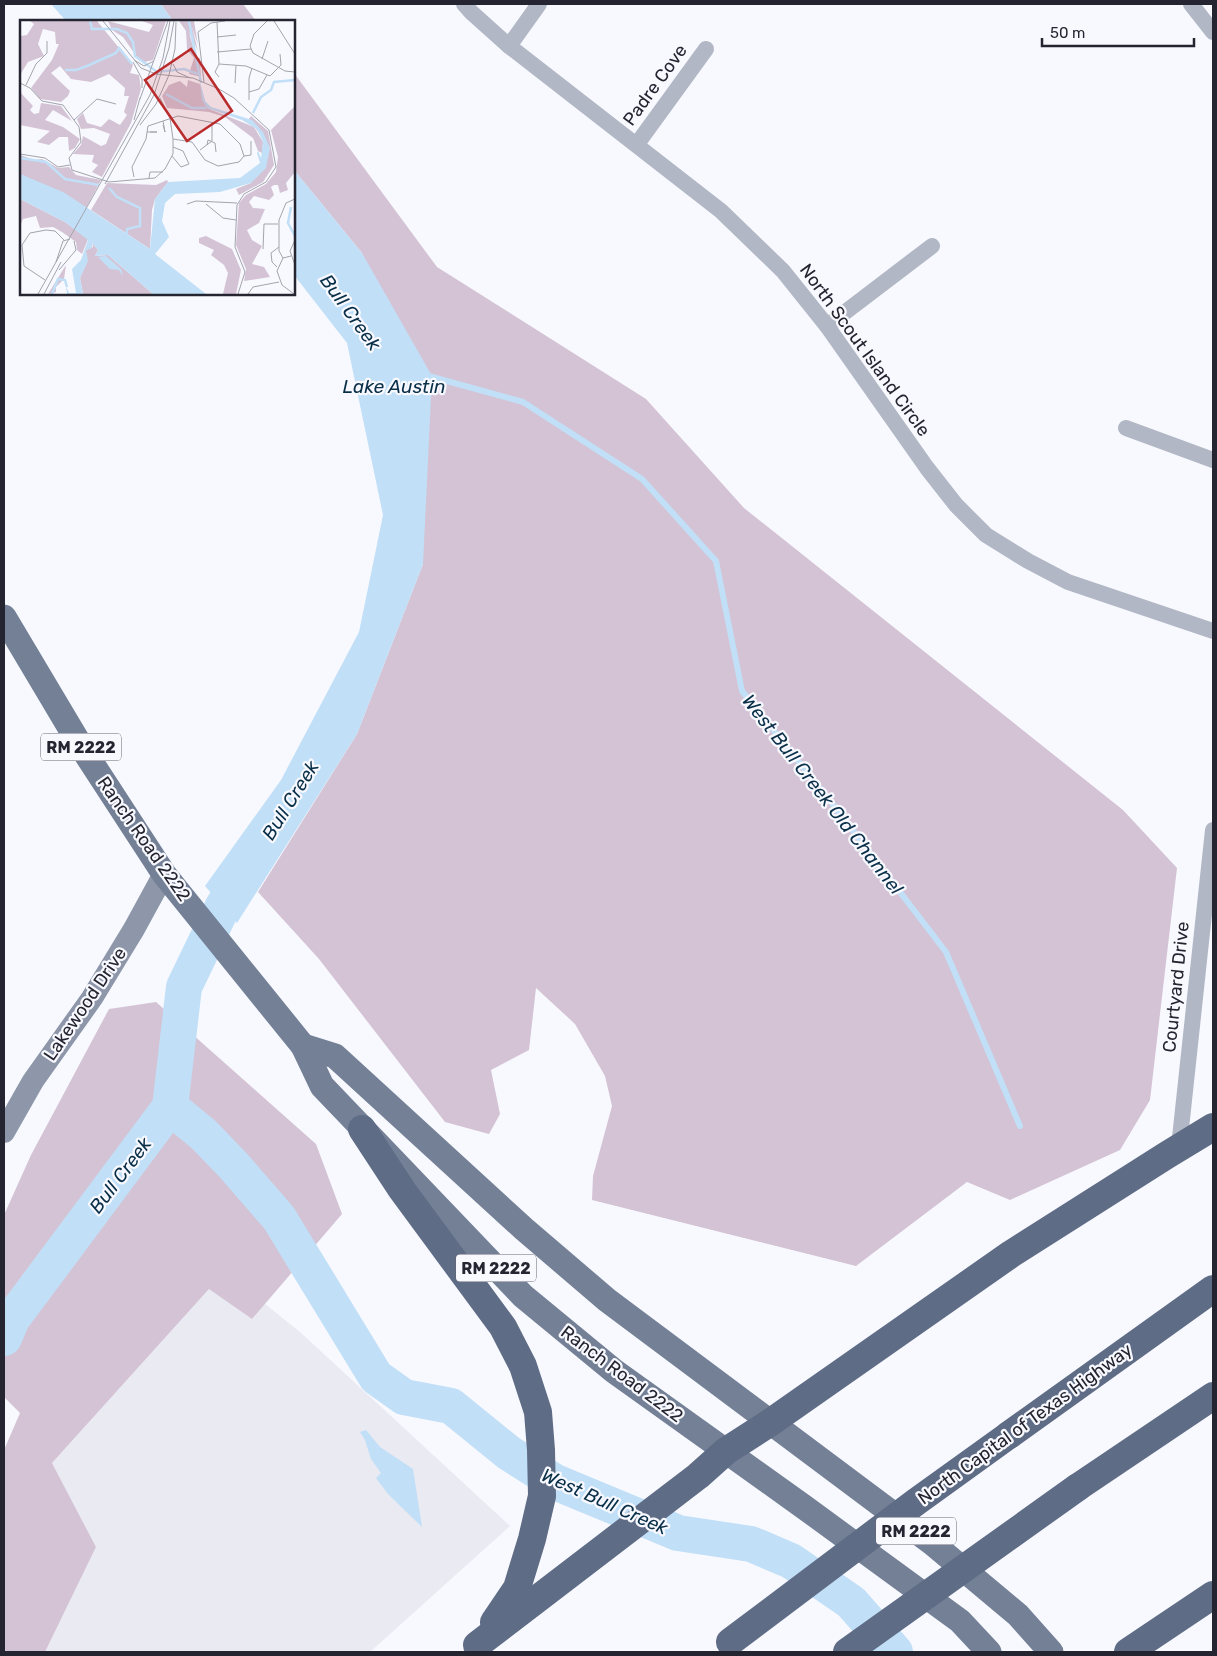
<svg xmlns="http://www.w3.org/2000/svg" width="1217" height="1656" viewBox="0 0 1217 1656" font-family="Rubik,sans-serif">
	<style>
		.built { fill: #e9eaf2 }
		.green { fill: #d4c3d4 }
		.water { fill: #c1dff7 }
		.lines { fill: none; stroke-linecap: round; stroke-linejoin: round }
		.stream { stroke: #c1dff7; stroke-width: 6 }
		.river { stroke: #c1dff7; stroke-width: 36 }
		.street { stroke: #b1b7c4; stroke-width: 16 }
		.secondary { stroke: #8d97a9; stroke-width: 22 }
		.primary { stroke: #748096; stroke-width: 25 }
		.highway { stroke: #5f6c85; stroke-width: 28 }
		.highway-bridge { stroke: #5f6c85; stroke-width: 28 }
		.labels { text-anchor: middle; stroke-width: 4.5; stroke-linejoin: round; paint-order: stroke }
		.shield { fill: #f8f9ff; stroke: #64656e; stroke-width: 1 }
		.shield-label { font-size: 16px; font-weight: bold; fill: #242530 }
		.street-label { font-size: 18px; fill: #242530; stroke: #f8f9ff }
		.water-label { font-size: 19px; font-style: italic; fill: #0a2f48; stroke: #f8f9ff }
		.inset-river { fill: none; stroke: #c1dff7; stroke-width: 2.5 }
		.inset-road { fill: none; stroke: #a3a4ac; stroke-width: 1 }
		.view { fill: #ba2b2c; fill-opacity: 0.15; stroke: #ba2b2c; stroke-width: 2.5 }
		.inset-edge { fill: none; stroke: #242530; stroke-width: 2.5 }
	</style>
	<rect width="100%" height="100%" fill="#f8f9ff"/>
	<polygon class="built" points="210,1288 252,1319 265,1304 300,1332 510,1526 370,1652 45,1652 96,1547 52,1463"/>
	<g class="green">
		<polygon points="161,4 243,4 256,21 173,21"/>
		<polygon points="294,73 437,267 646,399 744,508 1123,810 1177,868 1150,1100 1120,1150 1010,1200 967,1182 856,1266 592,1200 593,1176 612,1106 605,1076 575,1024 536,988 529,1050 491,1070 500,1114 489,1134 445,1122 319,959 258,892 357,734 423,564 362,253 294,170"/>
		<polygon points="156,1002 316,1144 342,1214 252,1319 209,1289 52,1463 96,1547 45,1652 4,1652 4,1450 20,1413 4,1397 4,1215 31,1155 109,1009"/>
	</g>
	<g class="water">
		<polygon points="51,4 161,4 173,21 66,21"/>
		<polygon points="294,170 362,253 432,376 423,564 357,734 237,923 205,886 281,780 359,632 383,515 347,343 294,275"/>
		<polygon points="366,1430 380,1447 413,1469 422,1527 388,1494 376,1478 381,1473 371,1459 365,1440 360,1432"/>
	</g>
	<g class="lines">
		<polyline class="stream" points="425,375 523,402 642,479 716,561 742,691 831,802 946,952 1020,1126"/>
		<g class="river">
			<polyline points="170,1107 203,1134 233,1165 279,1218 376,1377 404,1397 451,1406 509,1453 555,1482 678,1533 751,1544 791,1561 851,1602 895,1652"/>
			<polyline points="4,1338 12,1319 170,1107 184,987 223,906 250,864"/>
		</g>
		<g class="street">
			<polyline points="464,4 471,12 509,46 721,211 783,271 827,326 927,468 956,505 986,535 1028,561 1068,582 1213,631"/>
			<polyline points="1191,4 1213,32"/>
			<polyline points="509,46 539,4"/>
			<polyline points="637,144 706,49"/>
			<polyline points="827,326 932,246"/>
			<polyline points="1126,428 1213,460"/>
			<polyline points="1179,1147 1213,830"/>
		</g>
		<polyline class="secondary" points="4,1132 33,1081 92,998 134,929 164,874"/>
		<g class="primary">
			<polyline points="4,617 82,748 164,874 303,1046 322,1086 523,1296 614,1371 804,1507 960,1621 989,1652"/>
			<polyline points="303,1046 335,1056 524,1229 607,1300 932,1543 1018,1615 1051,1652"/>
		</g>
		<g class="highway">
			<polyline points="362,1129 402,1190 503,1327 523,1366 538,1412 541,1450 542,1496 532,1539 517,1588 494,1622"/>
			<polyline points="1009,1435 1213,1289"/>
			<polyline points="1078,1487 1213,1396"/>
			<polyline points="477,1645 698,1476 726,1451 771,1422 1011,1254 1167,1155 1213,1127"/>
			<polyline points="1128,1652 1213,1595"/>
		</g>
		<g class="highway-bridge">
			<polyline points="730,1642 916,1502 1009,1435"/>
			<polyline points="847,1652 1078,1487"/>
		</g>
	</g>
	<g class="labels">
		<g class="shield">
			<rect x="41" y="733.5" width="80" height="27" rx="4"/>
			<rect x="456" y="1254.5" width="80" height="27" rx="4"/>
			<rect x="876" y="1517.5" width="80" height="27" rx="4"/>
		</g>
		<g class="shield-label">
			<text x="81" y="753">RM 2222</text>
			<text x="496" y="1274">RM 2222</text>
			<text x="916" y="1537">RM 2222</text>
		</g>
		<g class="street-label">
			<text transform="translate(655 85) rotate(-54)" y="6">Padre Cove</text>
			<text transform="translate(865 350) rotate(54)" y="6">North Scout Island Circle</text>
			<text transform="translate(144 839) rotate(55)" y="6">Ranch Road 2222</text>
			<text transform="translate(1176 987) rotate(-84)" y="6">Courtyard Drive</text>
			<text transform="translate(85 1004) rotate(-56)" y="6">Lakewood Drive</text>
			<text transform="translate(622 1374) rotate(37)" y="6">Ranch Road 2222</text>
			<text transform="translate(1025 1424) rotate(-36)" y="6">North Capital of Texas Highway</text>
		</g>
		<g class="water-label">
			<text transform="translate(351 312) rotate(54)" y="7">Bull Creek</text>
			<text x="394" y="393">Lake Austin</text>
			<text transform="translate(823 794) rotate(52)" y="7">West Bull Creek Old Channel</text>
			<text transform="translate(290 800) rotate(-58)" y="7">Bull Creek</text>
			<text transform="translate(120 1175) rotate(-53)" y="7">Bull Creek</text>
			<text transform="translate(605 1501) rotate(24)" y="7">West Bull Creek</text>
		</g>
	</g>
	<g transform="translate(20 20)">
		<rect width="275" height="275" fill="#f8f9ff"/>
		<path d="M10,1h67l36,44 -3,8 9,2 2,14 -10,34 -29,54 -10,-5 6,-7 -6,-3 2,-7 -21,-1 8,-9 2,-9 18,10 5,-2 4,-10 -16,-6 -13,1 -4,-10 6,-6 4,10 14,4 8,-8 11,6 7,-10 -3,-3 5,-16h-5l1,-8 -16,-14 -18,8 -20,-3 -11,-13 -9,7 19,18 -2,5 -7,6 -21,-3 -9,-11 21,-28 7,-16h-3l-1,-12 -12,-3 -5,15 6,12 -16,6 -8,13v-39l7,-1 7,-11zM88,1l41,11 4,-7 -11,-4h24l-13,39 -8,2 -6,-2 -16,-23 -11,-7zM159,1h15l4,24 -6,-18 6,24 -9,-19 7,26h4l1,19 -12,-3 5,-16 -7,-9 -1,-18zM168,60l12,4 7,24 47,19 9,15 -1,11 -4,-2 -5,-13 -28,-21 -16,-5 -42,-4 -5,-12 7,-11 11,-4 7,6zM0,72l13,14 -3,4 4,4 5,-1 2,-10 20,3 11,15 -19,-11 -8,10 18,7 17,12 -5,9 -6,3 -1,-14h-9l-10,8 -12,-3 13,-11 -30,-6zM275,86v66l-9,11 2,7 -8,3 -2,-8h-4l-3,2 3,8 -5,5 -15,-4 -5,6 4,6 12,1 -6,14 -12,7 5,10 10,6 -10,18 12,3 6,10 -26,4 2,-12 -10,-24 3,-42 7,-8 20,-11 10,-12 2,-15 -7,-27zM231,96l17,15 6,34 -11,17 -24,13 -3,-6 15,-6 19,-35 -21,-29zM0,135l15,5 7,-1 16,9 11,-1 7,8 25,5 -15,28 -66,-34zM147,160l1,2 -13,17 -3,11 -2,39 -59,-39 16,-27 49,2zM0,179l45,23 23,17 -6,15 -5,-4 -1,-8 -14,-10 -9,-5 -13,1 -4,-12 -13,3 -3,7zM186,216l26,13 9,21 -5,24h-13l5,-21 -4,-8 -13,-10 3,-5 -15,-7v-5zM72,223l6,7 -3,6 13,-1 45,39h-70l-3,-16 5,-12 1,-16 7,-3zM46,245l-2,14 -8,8v5l-8,2z" fill="#d4c3d4"/>
		<path d="M180,62l5,19 6,6 41,13 11,12 7,16 -4,20 -15,15 -31,9 -45,2 -10,9 -3,18 7,16 -14,17 51,40h-53l-45,-39 -13,1 3,-6 -6,-7v5l-6,2 2,11 -8,17 3,16h-16l-1,-8 3,7h7l-4,-24 9,-9 7,-20 -23,-18 -45,-23v-25l43,18 87,57 5,-50 13,-17 72,-4 20,-15 -3,-10 1,-2 3,7 2,-16 -6,-13 -15,-9 -35,-12 -5,-8zM86,236l15,13 2,8 -4,-7 -9,-1 -12,-12z" fill="#c1dff7"/>
		<path class="inset-river" d="M70,1l2,8h25l10,4 6,9 2,14 22,16 27,-3 14,5M169,1l12,62M45,50h11l11,-4 29,-13 3,-5 13,16M146,74l26,14h14M233,93l8,-16 10,-7 3,-8 21,-2M0,138l26,4 19,17 34,6M89,168l8,9 23,11v18l-13,3 -1,9M271,187l-3,16 7,13M32,274l6,-15 7,1 2,7"/>
		<path class="inset-road" d="M83,1l38,47 15,6 37,4 26,11 15,9 35,32 7,37 -10,15 -22,12 -7,11 -2,42 10,25 -7,22M247,1l-13,13 -4,12 3,7 32,18 10,1M254,1l21,33M197,2l2,42M178,12l6,50M178,12l13,-9 14,-2M197,17l19,-2M197,32l34,-3M242,39l6,-18M114,40l10,6 10,-5M113,42l9,17v9M153,44l4,8 13,6M199,44l27,2 24,10 11,-11 -1,-11M199,57l-4,-5 4,-8M0,63l10,5 12,13 21,4 16,22 2,15 -12,16 3,12 37,12 46,-4 10,-9 8,-15v-15l-3,-21 -10,-20M215,63l1,-17M6,65l10,-21 11,-11v-12M229,72l10,-3 8,-14M120,79l28,-78M229,80v-22l3,-10M54,100l23,-21 19,5M114,100l6,-22M143,101l2,11 -2,-7M120,105l16,-21 13,-29 6,-26 1,-27M127,112h10h-7M187,125l1,-5 7,3 1,9M180,130l12,-9v-19M0,134l25,4 13,9 12,-2M152,136l9,11 8,-3 -6,-13 -10,-4M224,136l7,-1v-14M114,157l-2,-10 14,-28 2,-13 30,-10 42,8 20,20 4,12 -5,6 -21,4 -13,-6 -13,-18 -19,-3M129,158l1,-6h13M85,164l49,-89 15,-47 5,-27M167,184l9,-3 41,2M186,184l17,14 13,2M275,220l-5,11 5,14M243,229l1,-25h14M271,236l-8,2 -6,13 5,14 12,9M263,238l-4,-7v-31l7,-17 9,-4M36,242l7,-21 7,-2M257,247l-5,-5 -1,-9 8,-6M39,250l17,-20 -2,-9M25,260l-21,-14 -2,-21 8,-12 16,-3 9,1 9,9M18,274l112,-199 13,-37 7,-37M24,274l17,-32M228,274l5,-7 26,-5"/>
		<path class="view" d="M171,29l41,62 -45,30 -42,-61z"/>
		<rect width="275" height="275" class="inset-edge"/>
	</g>
	<rect width="1217" height="1656" fill="none" stroke="#242530" stroke-width="10"/>
	<path d="M1042 38v8h152v-8" fill="none" stroke="#242530" stroke-width="2.5"/>
	<text x="1050" y="38" font-size="15" fill="#242530" stroke="#f8f9ff" stroke-width="4" paint-order="stroke">50 m</text>
</svg>
